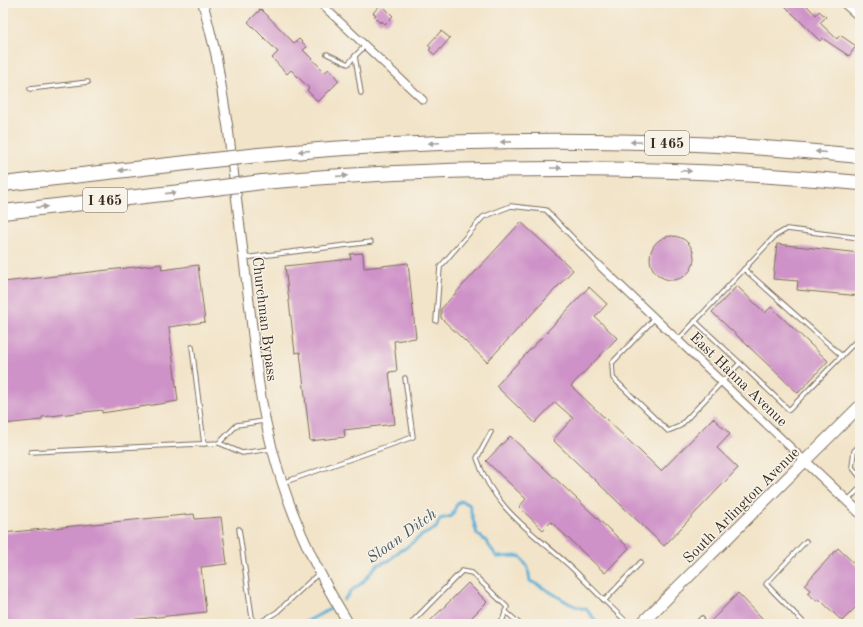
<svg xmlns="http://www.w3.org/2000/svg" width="863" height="627" viewBox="0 0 863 627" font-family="'Old Standard TT',serif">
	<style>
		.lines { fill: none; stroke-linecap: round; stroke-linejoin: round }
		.stream { stroke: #5cafd8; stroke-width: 3 }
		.building { fill: #ce91c8 }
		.service-casing { stroke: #7b6b5a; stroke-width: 5.5 }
		.minor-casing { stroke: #7b6b5a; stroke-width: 9 }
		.tertiary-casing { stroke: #7b6b5a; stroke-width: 11 }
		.secondary-casing { stroke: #7b6b5a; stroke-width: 13 }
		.motorway-casing { stroke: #7b6b5a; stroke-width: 16 }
		.service { stroke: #fff; stroke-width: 3.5 }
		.minor { stroke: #fff; stroke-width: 7 }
		.tertiary { stroke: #fff; stroke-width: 9 }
		.secondary { stroke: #fff; stroke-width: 11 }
		.motorway { stroke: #fff; stroke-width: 14 }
		.motorway-bridge-casing { stroke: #7b6b5a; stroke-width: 16; stroke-linecap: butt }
		.motorway-bridge { stroke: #fff; stroke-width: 14 }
		.oneway { fill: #a79f9a }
		.labels { text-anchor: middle; stroke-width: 3; stroke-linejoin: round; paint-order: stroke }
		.shield { fill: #f7f3e8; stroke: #73665b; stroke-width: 1 }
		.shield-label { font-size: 14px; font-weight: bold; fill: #3b2a1e }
		.street-label { font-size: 15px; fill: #3b2a1e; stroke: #f7f3e8 }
		.water-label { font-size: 16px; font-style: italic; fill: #47595f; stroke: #f7f3e8 }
	</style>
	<rect width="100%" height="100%" fill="#f7f3e8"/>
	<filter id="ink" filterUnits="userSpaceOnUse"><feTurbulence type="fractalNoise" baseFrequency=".025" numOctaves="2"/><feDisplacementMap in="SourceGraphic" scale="8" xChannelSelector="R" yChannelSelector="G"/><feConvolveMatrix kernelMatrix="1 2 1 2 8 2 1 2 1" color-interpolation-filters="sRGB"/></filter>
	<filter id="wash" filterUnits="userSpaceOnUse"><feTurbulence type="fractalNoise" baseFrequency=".012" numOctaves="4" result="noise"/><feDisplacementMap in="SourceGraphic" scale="16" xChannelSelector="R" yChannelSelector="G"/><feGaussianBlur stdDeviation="0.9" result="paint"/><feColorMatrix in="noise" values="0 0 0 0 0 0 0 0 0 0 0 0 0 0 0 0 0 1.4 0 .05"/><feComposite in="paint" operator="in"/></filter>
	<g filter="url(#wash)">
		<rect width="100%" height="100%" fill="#f2e4c9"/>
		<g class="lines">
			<g class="stream">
				<path d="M344,600l7,-9 12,-9 14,-17 13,-5 9,-9 5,-2 17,-13 15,-8 4,-9 12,-3 4,-10 4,-5 9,3 8,30 8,6 12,17 23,-1 8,12 2,13c20,8 36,25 56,28l11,13 4,2"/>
				<polyline points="302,624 330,609"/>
			</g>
		</g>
		<g id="blocks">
			<g class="building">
				<polygon points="782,3 804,3 816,15 819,11 826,17 820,23 837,39 840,35 856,46 849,56 822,38 820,41"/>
				<polygon points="381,4 393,16 385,24 382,21 380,23 374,17 376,15 373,13"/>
				<polygon points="261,9 294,43 299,39 307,47 303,50 325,72 329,69 339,81 318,102 307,90 309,88 291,70 287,74 272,58 278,52 248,22"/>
				<polygon points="441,31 450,38 435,55 429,50 431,48 428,45"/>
				<polygon points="521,222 573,270 487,362 441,318 441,309"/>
				<circle cx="672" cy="258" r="22"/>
				<polygon points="777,244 860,253 860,296 797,290 798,281 773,279"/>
				<polygon points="363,253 364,268 408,263 416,338 394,341 397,371 389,372 395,424 344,430 345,437 310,441 300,352 295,353 285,266 351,259 350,254"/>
				<polygon points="161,264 162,270 198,265 205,322 169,327 178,401 102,413 102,410 42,417 42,420 3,424 3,282"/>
				<polygon points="737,286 765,313 771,307 828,361 798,393 712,312"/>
				<polygon points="589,287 607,304 595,317 617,338 571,386 661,471 713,418 730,434 717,448 738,468 664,546 553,440 573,418 555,402 535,423 496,386"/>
				<polygon points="510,436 629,548 605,573 551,522 543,530 519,507 526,499 486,461"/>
				<polygon points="194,514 195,519 221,517 227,564 201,567 206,612 119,621 120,624 3,624 3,533"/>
				<polygon points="838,548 860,569 860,603 842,621 819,599 817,601 807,593 810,590 804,585"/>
				<polygon points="468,583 487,602 465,624 427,624"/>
				<polygon points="738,593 763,619 758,624 708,624"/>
			</g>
		</g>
	</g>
	<g filter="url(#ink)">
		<use href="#blocks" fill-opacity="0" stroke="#7b6b5a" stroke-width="1"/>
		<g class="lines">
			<g class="service-casing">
				<g id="service">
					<polyline points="327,54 348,64 355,56"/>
					<polyline points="30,89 88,82"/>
					<polyline points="361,93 355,56 365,46"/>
					<polyline points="244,258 371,242"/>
					<polyline points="744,269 842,356"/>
					<polyline points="655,318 612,363 613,378 668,431 680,426 740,363 789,410 860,337"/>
					<polyline points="436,321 440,267 483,217 511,206 546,210 599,265"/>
					<polyline points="695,321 740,363"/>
					<polyline points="678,340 775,236 787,229 860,238"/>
					<polyline points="192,347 204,444"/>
					<path d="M491,432l-14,26c17,53 59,76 97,112 18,18 36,37 55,54"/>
					<polyline points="219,443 242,453 271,449"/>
					<polyline points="860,445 854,451 852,467 860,477"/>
					<polyline points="31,452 219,443 237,425 264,421"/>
					<polyline points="282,483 413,437 405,378"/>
					<polyline points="848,500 860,488"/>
					<polyline points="239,529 253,624"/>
					<polyline points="604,601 641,562"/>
					<polyline points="505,611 520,624"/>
					<polyline points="648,619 654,624"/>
					<polyline points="257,624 277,612 319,573"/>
					<polyline points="414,624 413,621 462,571 472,573 507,607 503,619 498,624"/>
					<polyline points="696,624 702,618"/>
					<polyline points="805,624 766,584 806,541"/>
				</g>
			</g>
			<g class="minor-casing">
				<g id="minor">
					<polyline points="320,3 423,100"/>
					<polyline points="843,3 860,18"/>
					<polyline points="599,265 805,461"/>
				</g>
			</g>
			<g class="tertiary-casing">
				<g id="tertiary">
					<path d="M203,3l13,52 12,73 31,257c13,85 44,166 90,239"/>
					<polyline points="805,461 860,513"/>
				</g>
			</g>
			<g class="secondary-casing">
				<polyline id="secondary" points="641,624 860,406"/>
			</g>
			<g class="motorway-casing">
				<g id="motorway">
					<path d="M259,155c200,-19 401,-19 601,1"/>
					<path d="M262,182c199,-17 398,-18 598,1"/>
					<polyline points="3,184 204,161"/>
					<polyline points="3,212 207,189"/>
				</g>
			</g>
			<use href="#service" class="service"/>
			<use href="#minor" class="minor"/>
			<use href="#tertiary" class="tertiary"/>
			<use href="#secondary" class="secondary"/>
			<use href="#motorway" class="motorway"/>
			<g class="motorway-bridge-casing">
				<g id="motorway-bridge">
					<polyline points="204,161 259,155"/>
					<polyline points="207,189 262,182"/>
				</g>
			</g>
			<use href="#motorway-bridge" class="motorway-bridge"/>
		</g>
		<defs><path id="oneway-solid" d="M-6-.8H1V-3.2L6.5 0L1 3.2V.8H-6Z"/></defs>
		<g class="oneway">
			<use href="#oneway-solid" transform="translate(506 142) rotate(179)"/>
			<use href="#oneway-solid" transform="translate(636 142) rotate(-179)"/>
			<use href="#oneway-solid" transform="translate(434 143) rotate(178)"/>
			<use href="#oneway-solid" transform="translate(304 151) rotate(176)"/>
			<use href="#oneway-solid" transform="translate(821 152) rotate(-175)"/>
			<use href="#oneway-solid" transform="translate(556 168)"/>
			<use href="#oneway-solid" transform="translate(124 170) rotate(173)"/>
			<use href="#oneway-solid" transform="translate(686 171) rotate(3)"/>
			<use href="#oneway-solid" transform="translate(342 176) rotate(-4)"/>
			<use href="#oneway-solid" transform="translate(171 193) rotate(-6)"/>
			<use href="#oneway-solid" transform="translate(42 207) rotate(-6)"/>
		</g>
	</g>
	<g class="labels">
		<g class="shield">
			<rect x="645" y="131" width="44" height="24" rx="3"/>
			<rect x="83" y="188" width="44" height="24" rx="3"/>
		</g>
		<g class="shield-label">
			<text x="667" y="148">I 465</text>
			<text x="105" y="205">I 465</text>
		</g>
		<g class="street-label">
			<text transform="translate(265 319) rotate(83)" y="5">Churchman Bypass</text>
			<text transform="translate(739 379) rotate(44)" y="5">East Hanna Avenue</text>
			<text transform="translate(741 505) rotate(-45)" y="5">South Arlington Avenue</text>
		</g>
		<g class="water-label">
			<text transform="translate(401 535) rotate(-36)" y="6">Sloan Ditch</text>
		</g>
	</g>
	<rect width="863" height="627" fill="none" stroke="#f7f3e8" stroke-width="16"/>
</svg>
